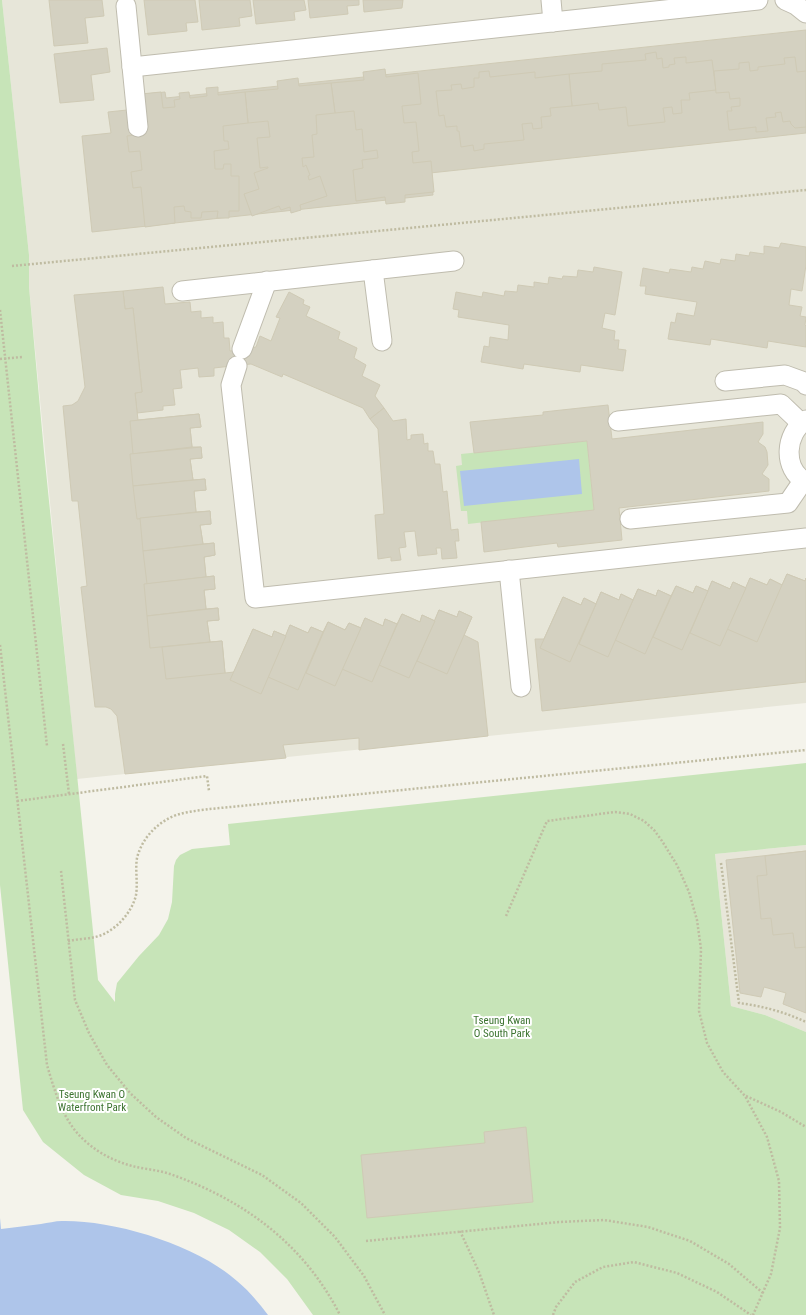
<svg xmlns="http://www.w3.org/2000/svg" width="806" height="1315" viewBox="0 0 806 1315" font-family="'Roboto Condensed',sans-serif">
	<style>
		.residential { fill: #e7e6d9 }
		.green { fill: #c7e4b8 }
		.water { fill: #aec5ea }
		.building { fill: #d4d1c1; stroke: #cfcab5 }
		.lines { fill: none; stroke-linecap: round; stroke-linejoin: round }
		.service-casing { stroke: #bfbcae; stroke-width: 21 }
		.path { stroke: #bfbba1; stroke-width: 2.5; stroke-dasharray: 2 2; stroke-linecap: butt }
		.service { stroke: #fff; stroke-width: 19 }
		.labels { text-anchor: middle; stroke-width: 4; stroke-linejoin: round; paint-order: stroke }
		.park-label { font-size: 11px; fill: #3d7431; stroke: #fff }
	</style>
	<rect width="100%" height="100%" fill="#f4f3eb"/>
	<g class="residential">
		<polygon points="2,0 806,0 806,703 77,779 29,287 29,255"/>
		<polygon points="806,845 806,1032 765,1015 731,1006 715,854"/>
	</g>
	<g class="green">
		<polygon points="0,0 2,0 29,255 29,287 44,452 98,980 115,1002 115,994 117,983 139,956 159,935 168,919 172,902 174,866 176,860 180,855 192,849 230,845 228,824 806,763 806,845 715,854 731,1006 765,1015 806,1032 806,1315 313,1315 287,1279 260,1252 229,1230 194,1213 158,1201 121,1195 84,1175 43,1142 23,1110 0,885"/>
		<polygon points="587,441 594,510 468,524 467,511 461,511 456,466 462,465 461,454"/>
	</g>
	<g class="water">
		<polygon points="579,459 582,494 464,506 460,471"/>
		<path d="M0,1218l1,11c14,-2 27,-3 40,-5 7,-1 14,-3 21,-3 53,-1 135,24 175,60 12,10 22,22 31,34h-268z"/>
	</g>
	<g class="building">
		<polygon points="49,0 102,0 104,16 85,18 88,43 54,46"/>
		<polygon points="144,0 195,0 198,22 186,23 187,31 148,35"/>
		<polygon points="199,0 250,0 252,16 239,18 240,26 202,30"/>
		<polygon points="253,0 304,0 306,10 294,12 295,20 256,24"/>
		<polygon points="308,0 359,0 359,5 347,6 348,14 310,18"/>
		<polygon points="363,0 403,0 402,8 364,12"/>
		<polygon points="806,30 806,133 430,173 433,195 92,232 82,136 111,133 108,112 127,110 126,96 165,92 166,98"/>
		<polygon points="107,48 110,72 91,75 94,100 60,103 54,54"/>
		<polygon points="656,52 657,59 662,58 663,68 669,67 669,65 675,64 674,58 686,57 686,63 712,60 716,90 689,93 690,100 681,100 682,113 673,114 672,107 663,108 665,122 628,126 626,107 599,110 598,103 572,106 569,74 602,71 602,64 646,60 645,54"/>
		<polygon points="795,57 797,72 806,71 806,127 795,128 791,124 790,121 783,122 781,112 775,113 776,117 766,118 768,131 756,132 756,127 729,130 727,111 732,111 731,107 740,106 740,98 730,99 729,92 716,93 714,71 739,69 739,63 749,62 750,71 758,70 758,67 785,64 784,58"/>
		<polygon points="385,69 386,77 418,73 421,104 402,106 404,123 416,122 419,151 412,152 413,163 431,161 434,192 405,195 405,202 386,204 385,197 356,201 353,170 363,168 362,160 378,158 377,150 364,152 362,129 356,130 354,111 335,113 331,83 364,80 363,72"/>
		<polygon points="489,71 490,77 535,72 535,78 569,74 572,106 550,108 551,116 541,117 542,128 533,129 532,123 522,124 524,140 484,144 484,149 474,151 473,145 461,147 459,131 457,131 457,126 446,127 444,115 439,116 436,91 452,90 451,85 461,84 462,89 474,87 474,78 479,78 479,72"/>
		<polygon points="298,78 299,86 331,83 335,113 316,115 317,134 312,135 314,157 302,158 303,167 306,165 310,175 308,176 309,180 320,176 327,196 300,205 301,210 291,213 290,207 281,210 279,206 252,216 244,194 259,189 254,173 268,168 268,167 260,168 257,138 270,137 268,121 248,123 245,92 278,89 277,81"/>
		<polygon points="218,87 218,95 245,92 248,123 223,126 224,141 228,141 229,149 214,151 215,169 223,169 224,164 231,164 231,176 239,176 239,211 229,211 229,218 217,218 218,211 202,212 201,218 191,218 191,212 185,211 184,206 174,207 175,223 145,227 141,187 133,188 131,172 142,170 140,151 129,152 127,136 135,135 131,95 161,92 163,108 175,107 174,100 180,99 179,93 189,92 190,98 207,96 206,88"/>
		<polygon points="781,243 806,247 806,265 802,291 791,289 789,305 802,307 800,316 806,317 805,325 806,326 806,347 768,341 767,348 711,339 710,345 668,339 671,322 675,323 677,313 694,316 697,302 645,294 646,286 640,286 643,268 669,273 670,269 691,272 692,267 703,269 705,261 720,264 721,259 735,261 736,254 749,256 750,252 764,254 764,246 779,248"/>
		<polygon points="594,267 622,272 615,315 605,313 602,328 615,331 614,340 619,340 618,349 626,350 623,371 581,365 580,372 524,364 523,369 481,362 484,346 489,347 490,337 508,340 509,325 458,317 459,310 453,309 456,292 482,297 483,292 504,296 505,291 517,292 518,285 534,287 534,282 548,284 549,277 562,279 563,276 577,277 578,270 593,272"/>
		<polygon points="163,287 165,304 190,302 191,312 201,311 201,318 213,317 213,323 223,322 224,338 229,338 230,351 239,350 240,365 214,368 214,376 199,377 198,368 180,370 182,388 173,389 175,405 163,406 163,410 137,413 135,393 142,392 133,308 125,309 123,291"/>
		<polygon points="123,291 125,309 133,308 142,392 135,393 138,420 199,414 201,427 190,428 192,447 201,447 202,458 190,459 193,480 205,479 206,490 194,491 196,512 210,511 211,524 200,525 203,544 214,543 215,555 204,557 206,577 214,576 215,589 204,590 206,609 218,608 219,620 207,621 210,642 222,641 225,673 234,672 253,629 272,637 274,631 286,636 290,625 308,633 311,627 323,632 328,622 345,630 349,623 361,628 365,618 383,626 385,619 397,624 402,614 420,622 422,615 435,621 439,610 457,617 459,611 472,617 464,635 478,642 488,736 359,750 359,738 283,745 286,758 125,774 117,716 111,709 106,707 95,707 81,587 87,586 78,501 72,501 63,406 72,405 78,401 85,387 74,295"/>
		<polygon points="289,292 304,300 303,304 310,307 306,316 340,332 338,339 357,348 354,358 366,365 362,376 380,385 375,396 384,408 370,419 363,408 283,374 282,377 251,364 240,365 239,350 256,347 260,336 271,341 280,318 276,317"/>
		<polygon points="608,405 612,439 763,422 763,434 758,442 765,447 767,452 768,465 762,474 769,479 769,491 619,508 622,540 558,547 557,543 484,552 481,522 594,510 587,441 474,453 470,422 543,415 543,412"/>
		<polygon points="384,408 393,421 406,419 407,440 411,439 411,435 423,434 424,444 428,443 428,451 433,451 435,464 440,464 443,492 447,491 451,530 458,529 459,541 455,541 457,558 442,559 441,548 436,548 437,554 418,556 415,531 404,532 406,547 399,548 401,560 391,561 391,557 378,559 375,515 384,514 378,429 370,419"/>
		<polygon points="199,414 201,427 190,428 192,447 133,454 130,421"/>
		<polygon points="201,447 202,458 190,459 193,480 133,486 130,454"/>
		<polygon points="205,479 206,490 194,491 196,512 137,519 133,486"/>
		<polygon points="210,511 211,524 200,525 203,544 143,551 140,518"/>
		<polygon points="214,543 215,555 204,557 206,577 147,584 143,551"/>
		<polygon points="787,574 805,581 806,578 806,609 794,638 765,625"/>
		<polygon points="787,574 805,581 806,578 806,682 542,711 535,639 544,639 563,597 581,605 584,598 596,604 601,592 619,600 621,594 633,600 638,589 656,596 658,590 671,596 676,586 693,593 696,586 708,591 712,581 730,589 733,582 746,588 750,578 767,585 770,579 782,585"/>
		<polygon points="214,576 215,589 204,590 206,609 147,616 144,584"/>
		<polygon points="750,578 767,585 770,579 782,585 757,642 727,629"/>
		<polygon points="712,581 730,589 733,582 746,588 720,646 690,633"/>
		<polygon points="676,586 693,593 696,586 708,591 682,650 653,637"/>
		<polygon points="638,589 656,596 658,590 671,596 645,654 615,640"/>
		<polygon points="601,592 619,600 621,594 633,600 608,657 579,644"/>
		<polygon points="563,597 581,605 584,598 596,604 570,662 540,648"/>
		<polygon points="218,608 219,620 207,621 210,642 150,648 147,616"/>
		<polygon points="439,610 457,617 459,611 472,617 447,674 417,661"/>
		<polygon points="402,614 420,622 422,615 435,621 409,678 379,665"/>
		<polygon points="365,618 383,626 385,619 397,624 372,682 342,669"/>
		<polygon points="328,622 345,630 349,623 361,628 335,686 306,673"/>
		<polygon points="290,625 308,633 311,627 323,632 298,690 268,677"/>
		<polygon points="253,629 272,637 274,631 286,636 261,694 230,680"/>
		<polygon points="222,641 225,673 166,679 162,647"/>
		<polygon points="806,851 806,1013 783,1004 786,993 764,987 761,997 740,993 726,860"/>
		<polygon points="806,851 806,947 795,948 793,933 773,935 771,918 761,919 757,876 767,875 765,856"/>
		<polygon points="526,1127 533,1202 367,1218 361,1155 485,1143 484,1132"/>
	</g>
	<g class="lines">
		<g class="service-casing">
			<g id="service">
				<polyline points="551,0 553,22"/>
				<polyline points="785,0 796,5 806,13"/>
				<polyline points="126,6 138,127"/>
				<polyline points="132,67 758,0"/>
				<polyline points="373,270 382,341"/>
				<polyline points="182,291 454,261"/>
				<polyline points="242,349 267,281"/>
				<polyline points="237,366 231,385 255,598 806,538"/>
				<polyline points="725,381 785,375 804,382 806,385"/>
				<path d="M806,420c-21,13 -24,49 0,62"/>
				<polyline points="618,421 781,404 801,423"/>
				<polyline points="630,519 788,503 803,481"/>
				<polyline points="509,570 521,687"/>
			</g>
		</g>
		<g class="path">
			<polyline points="12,266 806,190"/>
			<polyline points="0,310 47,746"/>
			<polyline points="0,359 22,357"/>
			<path d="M0,645l47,420c8,27 16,56 37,75 14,13 30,21 48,26 12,3 26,4 38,8 74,26 134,70 170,141"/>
			<polyline points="63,744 69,794"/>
			<polyline points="17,801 207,776 209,791"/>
			<path d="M721,863l18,140c23,3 46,9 67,19"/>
			<polyline points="61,871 75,1000 89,1033 107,1065 130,1093 156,1117 186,1138 262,1175 301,1203 335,1237 364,1276 385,1315"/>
			<polyline points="506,916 547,821 615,812 630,814 644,821 654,830 662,841 677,865 689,892 697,920 701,949 699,1011 707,1043 723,1072 745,1096 767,1137 779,1181 780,1228 771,1274 753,1315"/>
			<path d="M68,941c9,-2 19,-2 27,-4 19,-4 37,-24 41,-42 2,-12 -1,-25 1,-37 4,-16 15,-30 29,-38 12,-8 30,-9 44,-11l596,-59"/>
			<polyline points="746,1096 781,1112 806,1127"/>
			<polyline points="460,1231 479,1272 494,1315"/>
			<polyline points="366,1241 559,1222 604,1220 648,1227 690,1241 729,1264 763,1293"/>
			<polyline points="553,1315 556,1307 575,1282 603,1267 634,1262 677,1273 717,1292 751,1315"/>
		</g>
		<use href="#service" class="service"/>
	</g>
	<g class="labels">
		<g class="park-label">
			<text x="502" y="1024">Tseung Kwan<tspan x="502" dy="13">O South Park</tspan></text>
			<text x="92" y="1098">Tseung Kwan O<tspan x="92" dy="13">Waterfront Park</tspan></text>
		</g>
	</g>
</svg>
